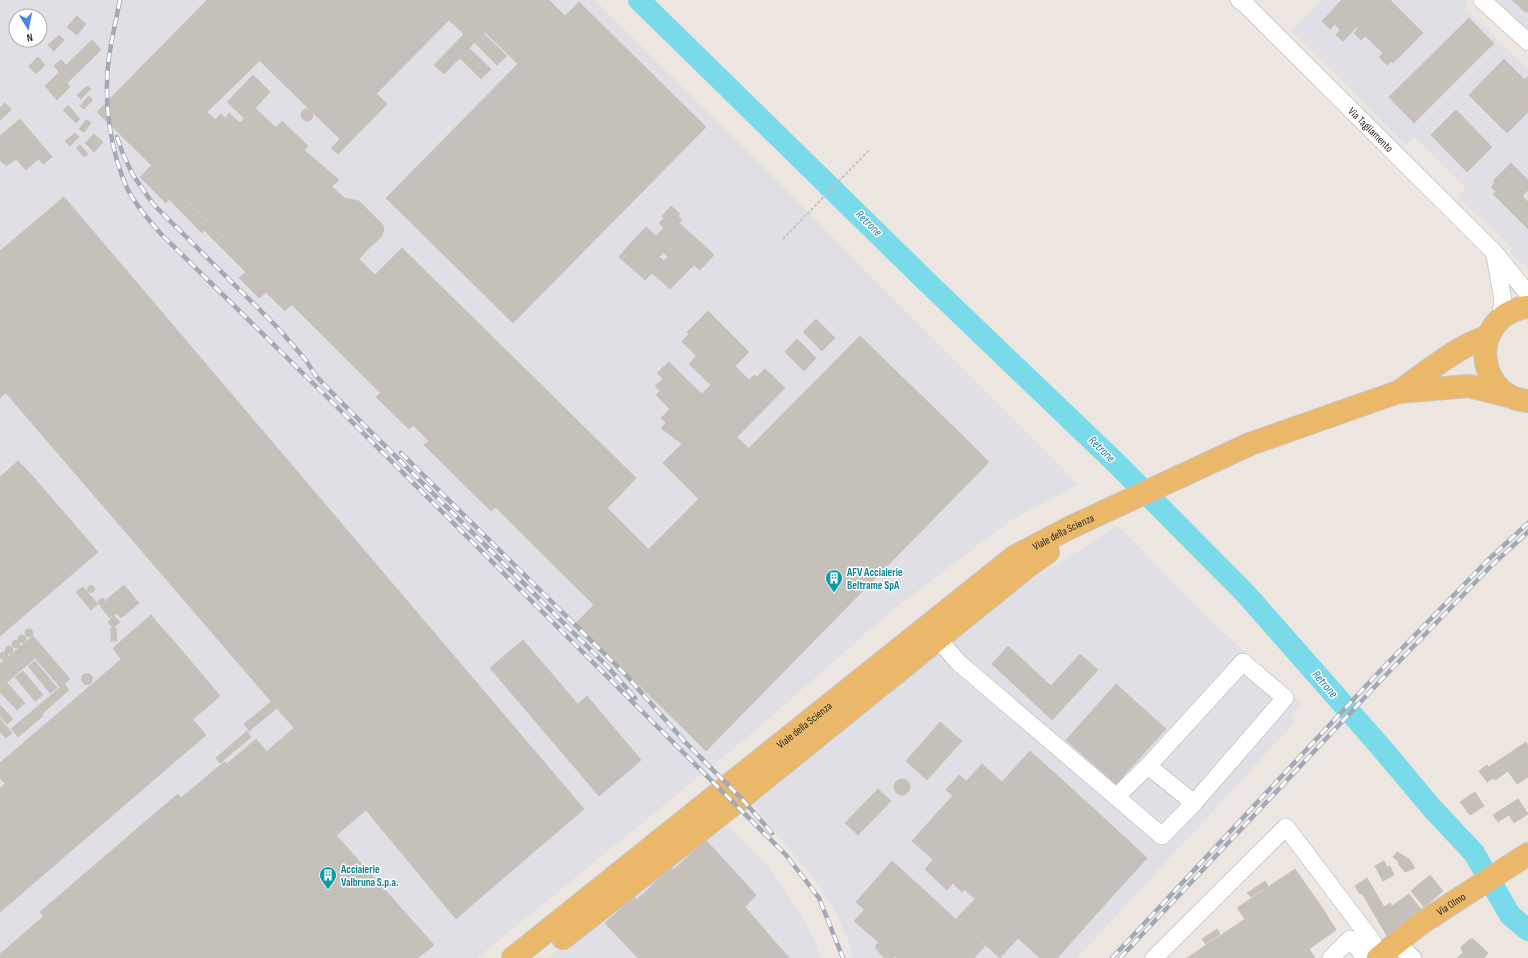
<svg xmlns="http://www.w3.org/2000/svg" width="1528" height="958" viewBox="0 0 1528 958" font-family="'Sofia Sans Condensed',sans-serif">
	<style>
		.industrial { fill: #e0dfe6; fill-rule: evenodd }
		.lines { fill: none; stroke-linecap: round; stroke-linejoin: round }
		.river { stroke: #79dbe9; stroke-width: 22 }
		.building { fill: #c6c0bb; stroke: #c9c1b9 }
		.minor-casing { stroke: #acb0b8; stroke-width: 18 }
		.major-casing { stroke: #c4c4c4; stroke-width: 24 }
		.path { stroke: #c4c4c4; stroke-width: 2; stroke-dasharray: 3 2; stroke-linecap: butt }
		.minor { stroke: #fff; stroke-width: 17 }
		.major { stroke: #eab868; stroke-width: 22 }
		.rail-casing { stroke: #a2a8b5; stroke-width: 4.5 }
		.rail { stroke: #fff; stroke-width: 3; stroke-dasharray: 9; stroke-linecap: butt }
		.labels { text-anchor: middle; stroke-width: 3; stroke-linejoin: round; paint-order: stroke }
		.street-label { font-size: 11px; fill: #2c2c2c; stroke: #fff }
		.culture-label { font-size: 11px; font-weight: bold; fill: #0d838f; stroke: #fff; text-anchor: start }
		.water-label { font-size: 12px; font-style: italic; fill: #157e98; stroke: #fff }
	</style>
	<rect width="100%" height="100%" fill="#ede5e0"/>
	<g class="industrial">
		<path d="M0,0h595l186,185 297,300 -67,35 -121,92 -138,121 -275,225h-477zM16,16h24v24h-24z"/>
		<polygon points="1322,0 1467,0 1465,9 1503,46 1528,68 1528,269 1509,252 1512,248 1458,196 1466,187 1414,137 1405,145 1303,40 1291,31"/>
		<polygon points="1491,0 1528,0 1528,31"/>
		<polygon points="1118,526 1214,624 1302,704 1290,717 1295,722 1077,958 853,958 848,940 836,913 822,889 748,798 964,633 1014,591"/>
		<polygon points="724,822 768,866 798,910 818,947 821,958 548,958"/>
	</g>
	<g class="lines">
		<polyline class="river" points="639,0 927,282 1116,463 1245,593 1379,745 1431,807 1474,853 1510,915 1528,930"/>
	</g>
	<g class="building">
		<polygon points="207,0 255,0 259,3 124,138 97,112"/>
		<polygon points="255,0 314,0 298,17 301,21 288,33"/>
		<polygon points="314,0 353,0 317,37 298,17"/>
		<polygon points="353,0 429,0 356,74 317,37"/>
		<polygon points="429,0 467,0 449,20 376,94 356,74"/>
		<polygon points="467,0 549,0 565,16 518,64 485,32 462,6"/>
		<polygon points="1342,0 1390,0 1423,33 1393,63 1354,25 1360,18 1341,1"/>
		<polygon points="1512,0 1528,0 1528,12 1525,12"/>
		<polygon points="1341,1 1360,18 1354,25 1357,27 1343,41 1336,35 1340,30 1335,24 1330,29 1322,21"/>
		<polygon points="579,2 706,127 513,323 386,198"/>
		<polygon points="259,3 266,11 191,90 200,100 277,22 288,33 207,112 181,82"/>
		<polygon points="462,6 485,32 444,74 434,65 464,34 449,20"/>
		<polygon points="266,11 277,22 200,100 191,90"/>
		<polygon points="77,16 86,24 77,35 67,27"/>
		<polygon points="1469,18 1494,44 1490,47 1465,22"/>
		<polygon points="301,21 319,38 294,64 322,92 347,65 387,104 338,154 331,148 340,139 259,60"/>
		<polygon points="1465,22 1490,47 1414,123 1389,97"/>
		<polygon points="1358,29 1365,36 1361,40 1354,33"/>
		<polygon points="484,34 507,56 497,65 475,43"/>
		<polygon points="59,35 64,40 54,51 48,45"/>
		<polygon points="319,38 347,65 322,92 294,64"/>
		<polygon points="92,40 101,50 67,83 70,87 57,100 45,86"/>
		<polygon points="469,48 491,69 481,79 460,58"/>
		<polygon points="1383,53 1391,61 1387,65 1379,57"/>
		<polygon points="38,57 45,65 36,74 29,66"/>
		<polygon points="1504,59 1520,75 1513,84 1521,92 1517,97 1528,109 1528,112 1507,133 1469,95"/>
		<polygon points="61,60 66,65 59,72 54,66"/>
		<polygon points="253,75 270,92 245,119 227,102"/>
		<polygon points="1520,75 1524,80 1528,77 1528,109 1517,97 1521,92 1513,84"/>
		<polygon points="181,82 207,112 375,275 649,550 594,605 124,138"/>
		<polygon points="87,86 91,89 81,99 77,95"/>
		<polygon points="89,96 93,100 84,109 80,106"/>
		<polygon points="5,103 11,110 0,120 0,108"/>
		<polygon points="68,105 80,119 76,123 63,110"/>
		<polygon points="255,108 276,128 262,142 240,123"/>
		<circle cx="307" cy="115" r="6"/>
		<polygon points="1456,110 1492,147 1467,172 1431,135"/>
		<polygon points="229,113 288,167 289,165 321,196 368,249 359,259 215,120 221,114 225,118"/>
		<polygon points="20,119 52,157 43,164 39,159 37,160 31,152 19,162 16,159 6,166 0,160 0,136"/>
		<polygon points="86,120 91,123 84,132 79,129"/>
		<polygon points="282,121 308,146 304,150 339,180 321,196 289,165 288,167 262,142"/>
		<polygon points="75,133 79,137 70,146 65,141"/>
		<polygon points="94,134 103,142 94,152 85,143"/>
		<polygon points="80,145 88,154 84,157 76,148"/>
		<polygon points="31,152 37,160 26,170 19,162"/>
		<polygon points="1511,163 1528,180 1528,190 1522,196 1528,202 1528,229 1493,194 1496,192 1491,187 1495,182 1494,180"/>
		<polygon points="151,166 291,305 285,311 266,292 259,298 239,278 246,272 204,230 202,233 169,199 166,203 140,177"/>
		<polygon points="332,187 344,198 359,201 383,225 384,230 381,237 368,249 321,196"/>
		<polygon points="64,197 584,809 487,892 0,323 0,251"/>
		<polygon points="671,206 680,214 678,216 682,220 679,223 709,250 670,289 652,273 645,280 619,257 628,246 654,271 668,257 652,240 664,228 659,223 664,218 662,216"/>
		<polygon points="646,227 656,236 652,240 664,252 659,257 664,261 654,271 628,246"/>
		<polygon points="402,248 636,478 622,493 545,413 529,430 375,275"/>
		<polygon points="709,250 714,255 700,270 694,265"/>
		<polygon points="708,311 749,352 735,366 749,380 754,375 757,377 765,369 785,388 737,437 735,435 730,441 707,419 682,444 673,437 698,413 679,395 690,383 702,394 711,385 689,364 696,356 702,361 721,342 699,320"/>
		<polygon points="816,319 835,338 822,351 803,332"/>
		<polygon points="699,320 721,342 702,361 682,342 689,334 687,332"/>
		<polygon points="0,323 36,365 0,398"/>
		<polygon points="860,336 901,376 617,663 576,623"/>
		<polygon points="797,339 816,358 804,371 785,352"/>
		<polygon points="669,362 690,383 679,395 698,413 673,437 661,428 666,423 661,418 670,409 656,395 660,391 655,386 663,379 657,373"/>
		<polygon points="36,365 487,892 456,919 366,810 294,728 6,393"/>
		<polygon points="901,376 926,400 642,688 617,663"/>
		<polygon points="380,393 413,425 409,429 376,397"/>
		<polygon points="926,400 963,436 678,723 642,688"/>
		<polygon points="545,413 622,493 607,508 529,430"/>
		<polygon points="707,419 730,441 735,435 749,449 699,499 663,463"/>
		<polygon points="963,436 989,462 706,751 678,723"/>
		<polygon points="429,441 496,507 491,511 424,445"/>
		<polygon points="18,461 28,471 0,495 0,477"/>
		<polygon points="28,471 98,552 0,636 0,495"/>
		<polygon points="124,585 139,603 121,618 106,600"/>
		<circle cx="91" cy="589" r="3.5"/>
		<polygon points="83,587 98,604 91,610 76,592"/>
		<circle cx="102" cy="602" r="3.5"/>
		<polygon points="108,602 117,613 110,618 101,607"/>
		<polygon points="151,615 160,626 121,659 113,648"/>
		<polygon points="114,616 120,622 113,628 108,622"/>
		<polygon points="160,626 172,639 102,700 90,686"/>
		<polygon points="111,628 116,628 117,641 111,641"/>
		<circle cx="29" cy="633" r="4"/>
		<circle cx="22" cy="639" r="4"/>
		<polygon points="33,636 70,679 60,687 35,658 0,688 0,664"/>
		<polygon points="172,639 220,696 0,884 0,788"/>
		<polygon points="523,640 632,768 599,796 490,668"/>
		<circle cx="16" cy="644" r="4"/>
		<polygon points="1008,646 1051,686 1080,654 1098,670 1052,720 992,664"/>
		<circle cx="9" cy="650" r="4"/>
		<circle cx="4" cy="656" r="4"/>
		<polygon points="35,661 57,688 50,693 28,666"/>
		<polygon points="23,671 43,695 35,701 15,677"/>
		<circle cx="87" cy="679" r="5.5"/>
		<polygon points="7,683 25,703 17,710 0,692 0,689"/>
		<polygon points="64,684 69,690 42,714 43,716 18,737 11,729"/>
		<polygon points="1116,684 1166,729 1116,784 1066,740"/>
		<polygon points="90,686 102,700 5,783 0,778 0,763"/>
		<polygon points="587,696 641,760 632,768 578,704"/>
		<polygon points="271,702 277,708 249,731 244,724"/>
		<polygon points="0,705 13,719 7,724 0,716"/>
		<polygon points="0,719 12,733 6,738 0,732"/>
		<polygon points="193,720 206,735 171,765 158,750"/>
		<polygon points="940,722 962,741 927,780 906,761"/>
		<polygon points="294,728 366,810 193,958 27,958"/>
		<polygon points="247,731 251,737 220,763 216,758"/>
		<polygon points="256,739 267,752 195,814 181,798 224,762 227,764"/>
		<polygon points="1526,742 1528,745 1528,777 1517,784 1508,771 1495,780 1493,778 1487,782 1479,771 1487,765 1489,767"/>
		<polygon points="158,750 171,765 0,912 0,884"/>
		<polygon points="1030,751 1092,807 1034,871 1089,922 1076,937 938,812 982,764 1002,782"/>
		<polygon points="959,775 966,781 953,796 946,790"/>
		<circle cx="902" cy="787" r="8"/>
		<polygon points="878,789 891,801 858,835 845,823"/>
		<polygon points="1475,792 1484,806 1470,815 1460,802"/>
		<polygon points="178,794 195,814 165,840 146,821"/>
		<polygon points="1518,799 1528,814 1514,823 1509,815 1504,818 1499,811"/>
		<polygon points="1092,807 1147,858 1089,922 1034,871"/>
		<polygon points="1499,811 1504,818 1498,822 1493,815"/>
		<polygon points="938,812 989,859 967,886 955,879 912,841"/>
		<polygon points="146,821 165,840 135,866 117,846"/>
		<polygon points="336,835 434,945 418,958 193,958"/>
		<polygon points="705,839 756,895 745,907 789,958 638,958 605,923 634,897 636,900 651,887 651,886 671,867 673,870 692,853 691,851"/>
		<polygon points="117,846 135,866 59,931 40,912"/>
		<polygon points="1397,852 1409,859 1415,868 1405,872 1398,864 1399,862 1393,857"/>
		<polygon points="989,859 1076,937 1057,958 1040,958 964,889"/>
		<polygon points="933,860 955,879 967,886 962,892 953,883 947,890 925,869"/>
		<polygon points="892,861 902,870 865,910 856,902"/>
		<polygon points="1384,861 1387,867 1390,866 1394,875 1383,881 1375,866"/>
		<polygon points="1295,869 1323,909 1292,931 1298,942 1276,958 1187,958 1245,919 1237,908"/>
		<polygon points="902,870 985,946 974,958 897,958 854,921"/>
		<polygon points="1430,875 1443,891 1424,907 1411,891"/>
		<polygon points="1367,878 1384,907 1374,914 1362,893 1360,894 1355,886"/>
		<polygon points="1265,881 1268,886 1251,897 1247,893"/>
		<polygon points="1409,894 1424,913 1406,926 1392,906"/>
		<polygon points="975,899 1018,938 1000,958 956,919"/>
		<polygon points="1390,903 1406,926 1389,939 1374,914"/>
		<polygon points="1323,909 1336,930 1309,949 1315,958 1276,958 1298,942 1292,931"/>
		<polygon points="44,916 59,931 27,958 0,958 0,954"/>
		<polygon points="1217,929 1220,934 1206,944 1202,939"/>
		<polygon points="1470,939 1473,939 1482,947 1471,958 1457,958 1463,953 1461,947"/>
		<polygon points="879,942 888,951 883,957 875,947"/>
		<polygon points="1482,947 1488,953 1484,958 1471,958"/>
		<polygon points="888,951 895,956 893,958 883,957"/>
		<polygon points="1222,951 1227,958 1212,958"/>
	</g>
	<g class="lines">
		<g class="minor-casing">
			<g id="minor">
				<path id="s1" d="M1239,0l8,6 248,247 33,41"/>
				<polyline points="1482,0 1528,42"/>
				<polyline points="1495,256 1503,300 1500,319"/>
				<polyline points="938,639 959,663 1162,836 1194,803 1148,766 1116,797"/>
				<polyline points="1148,766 1243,662 1285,698 1194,803"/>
				<polyline points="1396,943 1413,958"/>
				<polyline points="1154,958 1286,827 1370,938 1381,956"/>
				<polyline points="1331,958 1350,939 1366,958"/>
			</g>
		</g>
		<g class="major-casing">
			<g id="major">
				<path d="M1528,307c-8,0 -16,4 -23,8 -35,25 -21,83 23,86"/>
				<path d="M1399,392c22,-16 63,-49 89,-55"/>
				<polyline points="563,938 735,803 1027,567 1048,552"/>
				<path id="s2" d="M513,958l501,-401 55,-29 181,-84 148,-52 71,-6 40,10"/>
				<path id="s3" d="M1378,958l42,-34 108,-70"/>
			</g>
		</g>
		<polyline class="path" points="783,239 869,150"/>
		<use href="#minor" class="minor"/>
		<use href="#major" class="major"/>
		<g class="rail-casing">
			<g id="rail">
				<path d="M120,0c-4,19 -8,38 -11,57 -6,42 1,95 19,133 8,16 21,30 33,44l163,160 462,461 33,43 24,60"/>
				<polyline points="117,137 123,154 133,175 153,204 277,327 305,359 316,376 341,402 608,667 635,698"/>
				<polyline points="401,453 626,675 684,741 741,798 772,833"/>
				<polyline points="1112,958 1379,672 1487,561 1528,523"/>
				<polyline points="1120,958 1384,677 1491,566 1528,532"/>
			</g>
		</g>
		<use href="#rail" class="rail"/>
	</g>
	<defs>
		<g id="building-pin" transform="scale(0.9)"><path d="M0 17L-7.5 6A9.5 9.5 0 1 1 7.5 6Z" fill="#0f9aa8" stroke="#fff"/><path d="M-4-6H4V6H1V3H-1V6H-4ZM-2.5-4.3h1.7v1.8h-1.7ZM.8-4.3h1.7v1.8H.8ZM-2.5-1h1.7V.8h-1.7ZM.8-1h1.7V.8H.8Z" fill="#fff"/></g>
	</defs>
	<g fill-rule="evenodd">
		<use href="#building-pin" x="834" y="578"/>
		<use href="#building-pin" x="328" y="875"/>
	</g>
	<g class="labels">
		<g class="street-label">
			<text dy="4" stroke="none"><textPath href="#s1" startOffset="185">Via Tagliamento</textPath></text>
			<text dy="4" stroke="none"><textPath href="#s2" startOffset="697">Viale della Scienza</textPath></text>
			<text dy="4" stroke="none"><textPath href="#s2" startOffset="373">Viale della Scienza</textPath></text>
			<text dy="4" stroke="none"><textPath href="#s3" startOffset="91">Via Olmo</textPath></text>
		</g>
		<g class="culture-label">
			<text x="847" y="576">AFV Acciaierie<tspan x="847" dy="13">Beltrame SpA</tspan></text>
			<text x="341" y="873">Acciaierie<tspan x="341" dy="13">Valbruna S.p.a.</tspan></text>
		</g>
		<g class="water-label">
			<text transform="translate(869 223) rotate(44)" y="4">Retrone</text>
			<text transform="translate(1102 449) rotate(44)" y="4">Retrone</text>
			<text transform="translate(1325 684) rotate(49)" y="4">Retrone</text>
		</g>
	</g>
	<g transform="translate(28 28) rotate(170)"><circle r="19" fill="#ffffff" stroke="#ababab"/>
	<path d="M0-3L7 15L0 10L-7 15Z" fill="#4981f0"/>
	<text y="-6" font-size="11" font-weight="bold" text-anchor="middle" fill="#2c2c2c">N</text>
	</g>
</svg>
